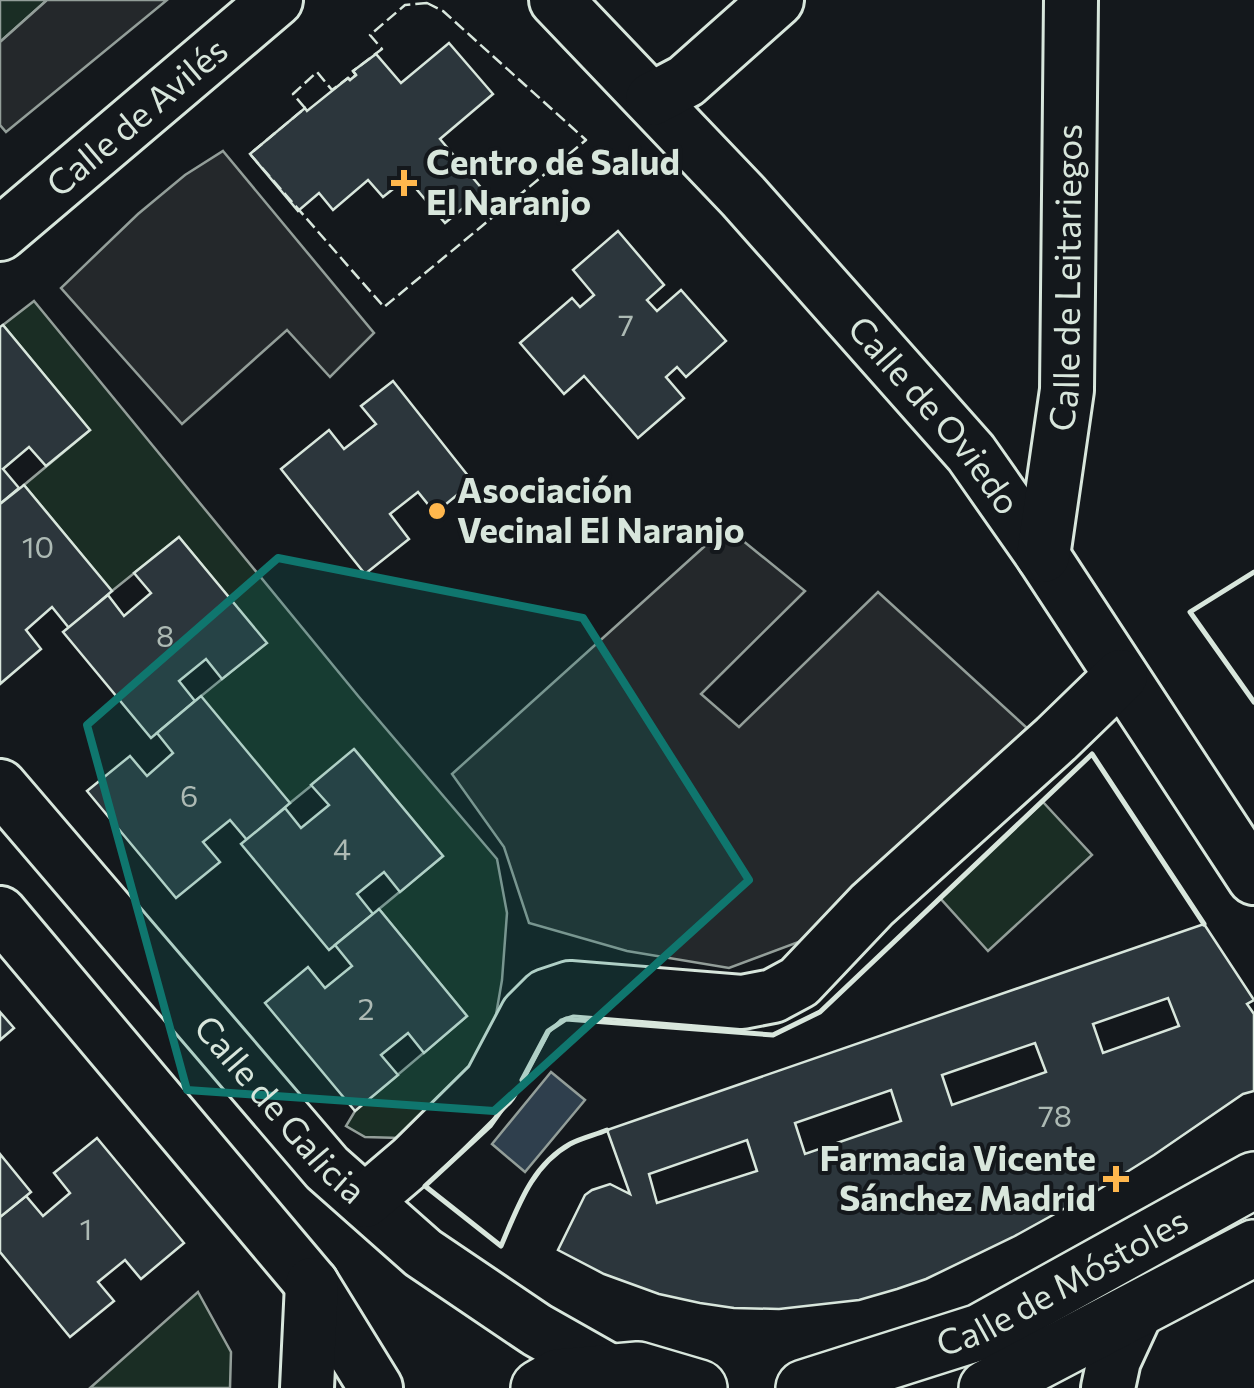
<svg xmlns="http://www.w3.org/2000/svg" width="1254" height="1388" viewBox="0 0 1254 1388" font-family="Commissioner,sans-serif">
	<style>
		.green { fill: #1a2d24; stroke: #939e99; stroke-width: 2.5 }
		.parking { fill: #24282b; stroke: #939e99; stroke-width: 2.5 }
		.water { fill: #2f3f4d; stroke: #939e99; stroke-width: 2.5 }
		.building { fill: #2c363c; stroke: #d8e6dc; stroke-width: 2.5; fill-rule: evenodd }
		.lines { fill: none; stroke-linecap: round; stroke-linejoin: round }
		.minor-casing { stroke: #d8e6dc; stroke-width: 58 }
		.major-casing { stroke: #d8e6dc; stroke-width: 60 }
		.minor { stroke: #14181c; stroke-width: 52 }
		.major { stroke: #14181c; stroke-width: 55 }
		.fence { stroke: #d8e6dc; stroke-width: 2.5; stroke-dasharray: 12 5; stroke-linecap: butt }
		.wall { stroke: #d8e6dc; stroke-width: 5 }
		.marked { fill: #0f766e; fill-opacity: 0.2; stroke: #0f766e; stroke-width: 8; stroke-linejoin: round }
		.poi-dot { fill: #ffb74d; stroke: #14181c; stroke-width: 4 }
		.labels { text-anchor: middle; stroke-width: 8; stroke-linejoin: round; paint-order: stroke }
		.number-label { font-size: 30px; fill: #adbab4 }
		.street-label { font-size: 35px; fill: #d8e6dc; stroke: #14181c }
		.poi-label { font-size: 35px; font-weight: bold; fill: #d8e6dc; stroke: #14181c; text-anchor: start }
	</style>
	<rect width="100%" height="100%" fill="#14181c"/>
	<g class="green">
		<polygon points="0,0 47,0 0,42"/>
		<polygon points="34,301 359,697 497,859 507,913 502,980 492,1038 469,1069 400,1138 365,1137 346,1126 355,1111 467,1016 379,909 443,856 355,750 290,803 195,701 266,643 179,537 112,591 24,485 90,430 3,325"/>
		<polygon points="1043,802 1092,855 988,951 940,898"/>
		<polygon points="198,1292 231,1352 230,1388 90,1388"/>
	</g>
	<g class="parking">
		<polygon points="47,0 167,0 6,132 0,125 0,42"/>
		<polygon points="223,151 374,333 330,377 287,330 182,424 61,288 138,214 185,175"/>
		<polygon points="726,527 805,591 701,694 739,727 878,592 1027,728 804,940 729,968 627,951 529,923 504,847 452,774"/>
	</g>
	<polygon class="water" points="551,1072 585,1100 525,1172 492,1144"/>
	<g class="building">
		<polygon points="449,43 493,94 440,139 484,191 445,223 407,178 383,197 368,180 333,210 319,193 298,211 250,154 305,108 307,111 348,78 350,80 356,75 353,71 376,54 401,83"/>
		<polygon points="618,231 664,285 647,300 657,311 681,290 726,341 686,377 677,367 666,377 684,398 638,438 584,376 564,394 520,343 572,298 580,307 594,295 573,270"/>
		<polygon points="3,325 90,430 46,466 29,447 3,469 19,488 0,504 0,327"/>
		<polygon points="393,381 473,482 435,513 418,492 390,514 409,539 365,574 281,469 329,430 344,449 376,424 361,406"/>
		<polygon points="24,485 112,591 69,628 52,607 26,630 41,649 0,684 0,504"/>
		<polygon points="179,537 267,643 222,679 206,659 179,681 195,701 151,738 63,632 108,595 124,616 151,593 134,573"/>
		<polygon points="201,696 290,803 247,840 230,820 203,842 220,862 176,898 87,791 130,756 147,776 173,753 157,733"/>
		<polygon points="354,749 443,856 400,892 384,872 357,894 373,914 329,950 241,844 285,808 301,828 329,805 311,785"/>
		<polygon points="379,909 467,1016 424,1053 408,1033 381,1055 398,1075 355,1111 265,1003 308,967 325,988 352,966 335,945"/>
		<path d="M1204,924l50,76 -7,4 7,10v77l-11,3 -89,61 -56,35 -85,47 -87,42 -29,10 -38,11 -80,9 -45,-1 -34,-5 -41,-9 -55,-20 -46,-24 27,-55 7,-5 18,-6 20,10 -23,-64zM1168,998l11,28 -76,27 -10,-29zM1035,1043l11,29 -94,33 -10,-30zM891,1090l10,31 -96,33 -10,-31zM747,1140l10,31 -100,32 -8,-29z"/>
		<polygon points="0,1012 14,1028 0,1040"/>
		<polygon points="97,1138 184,1243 141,1279 125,1260 98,1282 114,1301 70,1337 0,1252 0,1217 26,1196 43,1216 70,1193 54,1173"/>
		<polygon points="0,1154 31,1192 0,1217"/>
	</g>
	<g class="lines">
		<g class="minor-casing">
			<g id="minor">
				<path id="s1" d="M556,0l187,196 228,257 72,103 211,322"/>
				<polyline points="652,99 686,81 777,0"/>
				<path id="s2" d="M0,234l276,-234"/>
				<path id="s3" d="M1043,556l24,-166 4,-390"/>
				<path id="s4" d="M0,786l327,382 96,85 114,77 76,43"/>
				<polyline points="0,913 312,1284 376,1388"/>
				<polyline points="365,1201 413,1160 491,1083 527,1015 546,996 570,988 742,1002 773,996 799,982 872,905 1056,739 1121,676"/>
				<polyline points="307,1388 312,1284"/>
				<polyline points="1108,1388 1114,1360 1138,1308"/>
			</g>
		</g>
		<g class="major-casing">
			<g id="major">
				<polyline points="539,1388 558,1377 638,1370 699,1388"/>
				<path id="s5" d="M804,1388l176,-56 274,-152"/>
				<polyline points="987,1388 1254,1248"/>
			</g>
		</g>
		<use href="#minor" class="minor"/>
		<use href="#major" class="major"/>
		<polygon class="fence" points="427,3 443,11 586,140 384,307 250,154 305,108 293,94 317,72 332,90 348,78 350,80 356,75 353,71 382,49 370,35 405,5"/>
		<g class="wall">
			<polyline points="1254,572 1190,612 1254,702"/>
			<polyline points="522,1080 548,1031 566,1019 773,1035 820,1012 1092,754 1204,924"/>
			<path d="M505,1105l-15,21 -65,60 76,60c17,-39 30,-80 69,-102 11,-6 25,-9 37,-14"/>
		</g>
	</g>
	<path class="marked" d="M278,558l305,60 166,262 -255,231 -307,-21 -100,-365z"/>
	<g class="poi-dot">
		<path d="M399 168h10v10h10v10h-10v10h-10v-10h-10v-10h10z"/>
		<circle cx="437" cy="511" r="10"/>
		<path d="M1111 1164h10v10h10v10h-10v10h-10v-10h-10v-10h10z"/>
	</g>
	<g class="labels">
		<g class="number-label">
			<text x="626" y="336">7</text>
			<text x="38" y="558">10</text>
			<text x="165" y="647">8</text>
			<text x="189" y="807">6</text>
			<text x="342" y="860">4</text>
			<text x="366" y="1020">2</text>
			<text x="1055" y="1127">78</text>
			<text x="86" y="1240">1</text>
		</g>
		<g class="street-label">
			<text dy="12" stroke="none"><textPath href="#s2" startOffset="180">Calle de Avilés</textPath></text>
			<text dy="12" stroke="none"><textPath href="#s3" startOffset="280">Calle de Leitariegos</textPath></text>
			<text dy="12" stroke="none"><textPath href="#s1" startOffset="562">Calle de Oviedo</textPath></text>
			<text dy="12" stroke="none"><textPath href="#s4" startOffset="428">Calle de Galicia</textPath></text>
			<text dy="12" stroke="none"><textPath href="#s5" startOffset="280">Calle de Móstoles</textPath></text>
		</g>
		<g class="poi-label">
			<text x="426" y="175">Centro de Salud<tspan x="426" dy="40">El Naranjo</tspan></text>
			<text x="457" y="503">Asociación<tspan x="457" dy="40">Vecinal El Naranjo</tspan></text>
			<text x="1096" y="1171" text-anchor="end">Farmacia Vicente<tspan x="1096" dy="40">Sánchez Madrid</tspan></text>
		</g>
	</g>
</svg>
